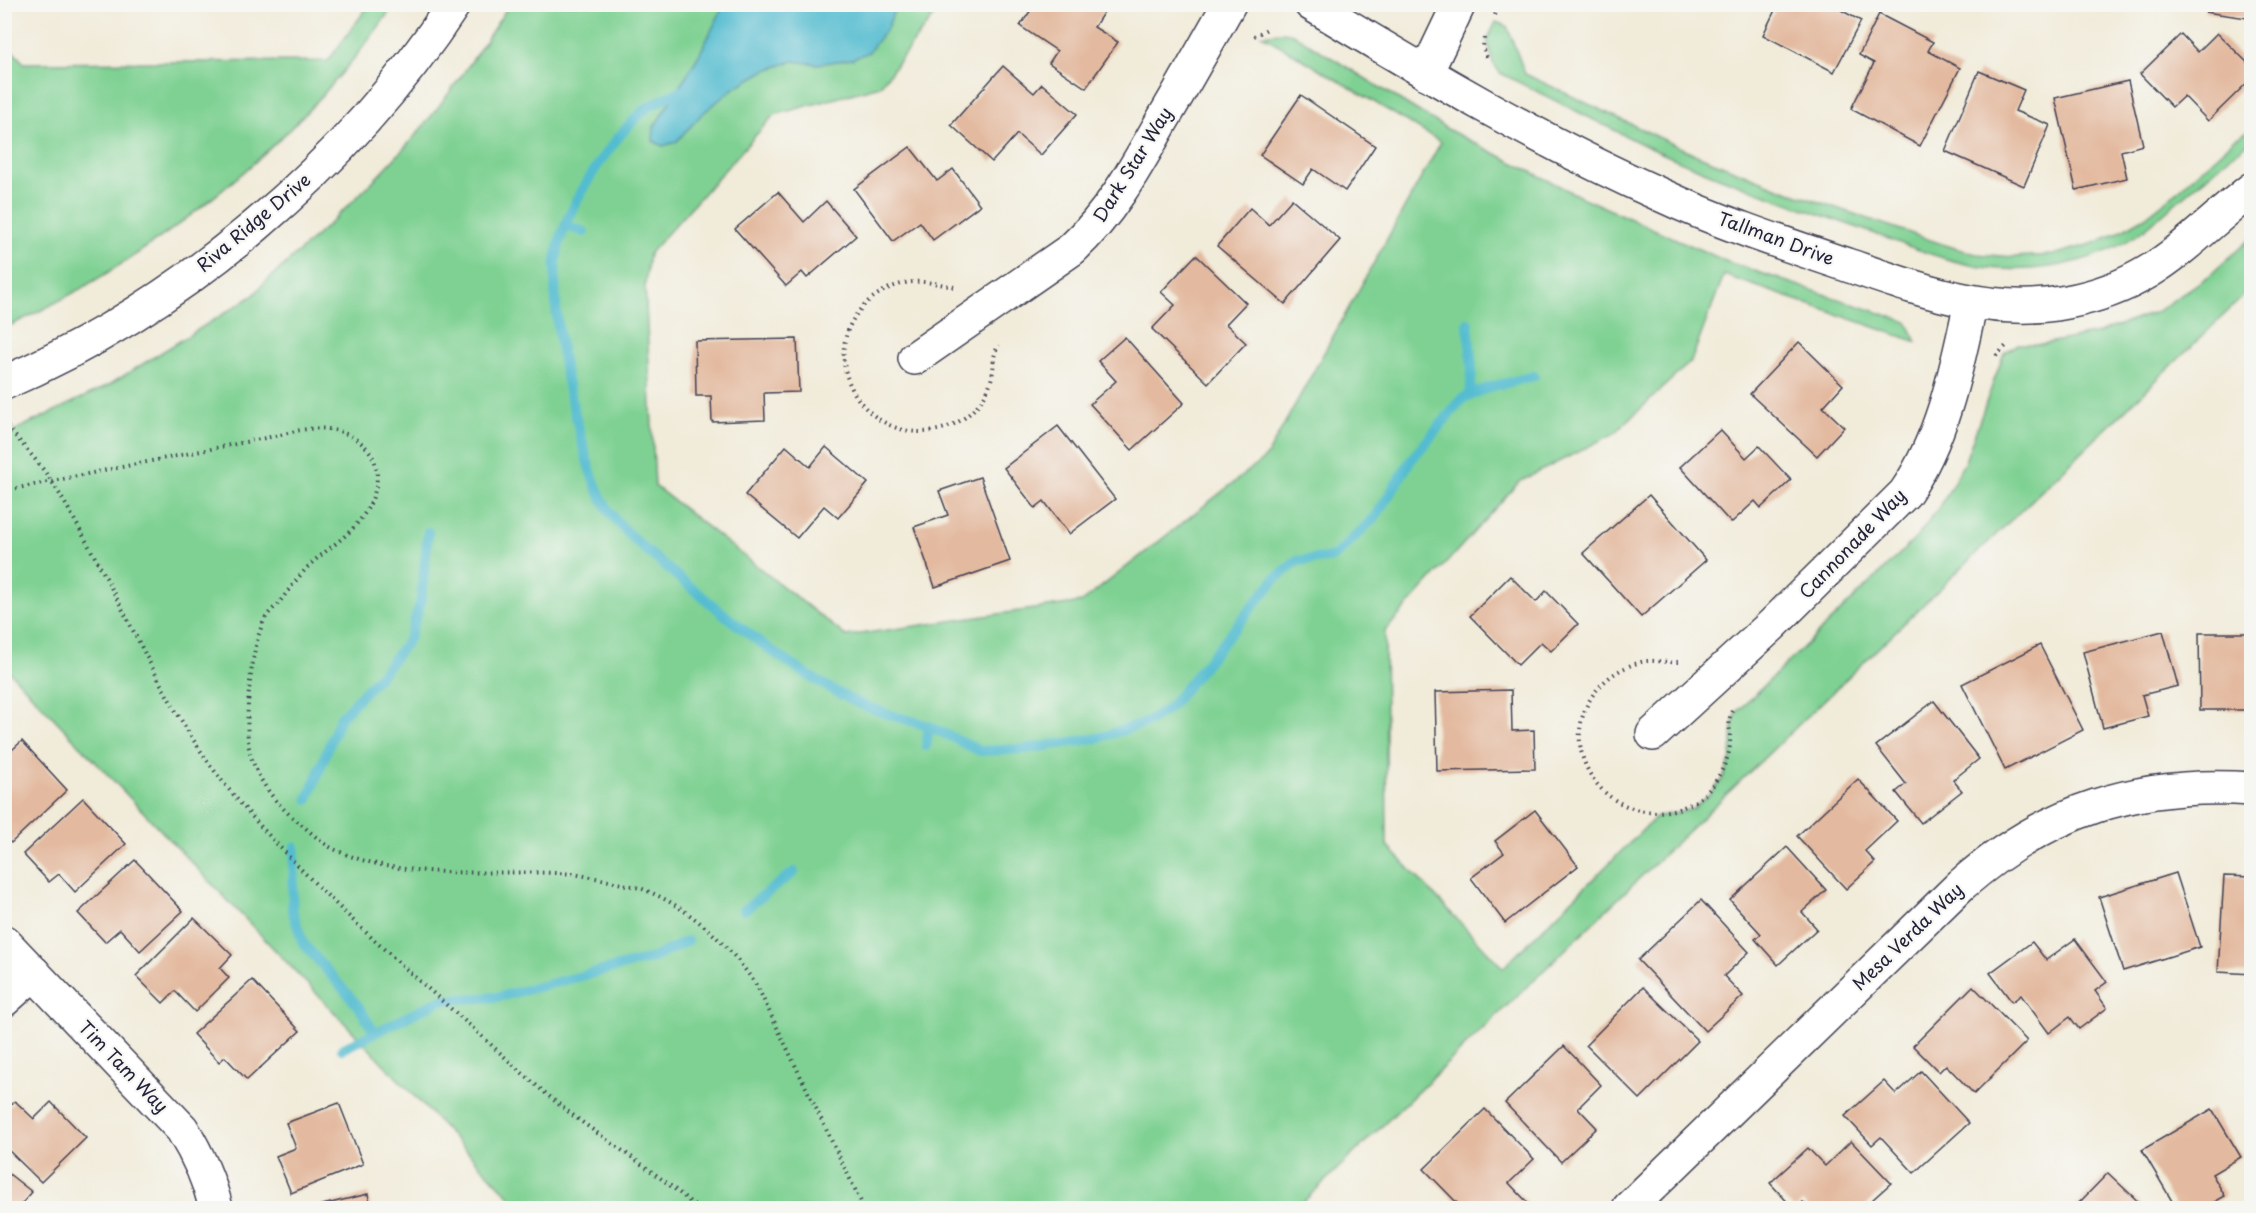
<svg xmlns="http://www.w3.org/2000/svg" width="2256" height="1213" viewBox="0 0 2256 1213" font-family="'Playpen Sans',sans-serif">
	<style>
		.green { fill: #7fd193; stroke: #507a67; stroke-width: 1.5 }
		.water { fill: #53bcd0; stroke: #3a6f86; stroke-width: 1.5 }
		.lines { fill: none; stroke-linecap: round; stroke-linejoin: round }
		.stream { stroke: #53bcd0; stroke-width: 10 }
		.building { fill: #e3b99f }
		.minor-casing { stroke: #414053; stroke-width: 36 }
		.path { stroke: #414053; stroke-width: 4; stroke-dasharray: 1.5 4.5; stroke-linecap: butt }
		.minor { stroke: #fff; stroke-width: 33 }
		.labels { text-anchor: middle; stroke-width: 4.5; stroke-linejoin: round; paint-order: stroke }
		.street-label { font-size: 18px; fill: #22223b; stroke: #f6f6f2 }
	</style>
	<rect width="100%" height="100%" fill="#f6f6f2"/>
	<filter id="ink" filterUnits="userSpaceOnUse"><feTurbulence type="fractalNoise" baseFrequency=".0167" numOctaves="2"/><feDisplacementMap in="SourceGraphic" scale="12" xChannelSelector="R" yChannelSelector="G"/><feConvolveMatrix kernelMatrix="1 2 1 2 8 2 1 2 1" color-interpolation-filters="sRGB"/></filter>
	<filter id="wash" filterUnits="userSpaceOnUse"><feTurbulence type="fractalNoise" baseFrequency=".008" numOctaves="4" result="noise"/><feDisplacementMap in="SourceGraphic" scale="24" xChannelSelector="R" yChannelSelector="G"/><feGaussianBlur stdDeviation="1.35" result="paint"/><feColorMatrix in="noise" values="0 0 0 0 0 0 0 0 0 0 0 0 0 0 0 0 0 1.4 0 .05"/><feComposite in="paint" operator="in"/></filter>
	<g filter="url(#wash)">
		<rect width="100%" height="100%" fill="#f1ebd9"/>
		<g class="green">
			<path d="M369,5h25c-93,136 -240,254 -389,323v-285l19,20 304,-2z"/>
			<path d="M509,5h433l-62,81 -106,29 -125,139 -4,31 10,201 191,150 236,-34 184,-145 175,-315 -179,-107 22,-3 9,2 156,96 132,67 147,65 179,60 10,20 -193,-67 -33,86 -76,72 -96,49 -134,149 2,214 116,123 153,-151 37,-8 18,-16 11,-13 9,-22 2,-36 4,-10 180,-175 26,-35 22,-41 39,-108 14,-9h25l55,-11 58,-21 54,-37 41,-37v51l-954,919h-776l-516,-541v-232l104,-50 145,-90 8,-10c50,-44 100,-90 145,-140 38,-43 71,-92 102,-140z"/>
			<path d="M1496,22l11,4 18,48 169,80 90,36 161,55 31,9 38,3 39,-2 42,-12 24,-11 26,-15 28,-22 62,-56 16,-10v12l-25,19 -82,70c-39,29 -94,42 -142,39 -46,-2 -93,-23 -135,-38 -74,-26 -150,-52 -221,-85 -49,-24 -97,-49 -146,-73l-7,-10 -6,-23z"/>
		</g>
		<polygon class="water" points="722,5 722,4 896,5 888,27 869,52 852,59 817,64 793,61 764,71 734,88 702,114 676,142 663,146 653,141 654,127 698,57 721,11"/>
		<g class="lines">
			<g class="stream">
				<path d="M687,88c-12,6 -28,12 -40,20 -36,29 -87,107 -91,153 -4,46 7,109 19,153 9,35 17,76 40,105 22,26 51,48 78,70 51,42 103,84 163,113 23,11 49,17 73,24l-3,20"/>
				<polyline points="566,225 584,232"/>
				<polyline points="1468,323 1472,369 1470,396"/>
				<polyline points="929,726 980,751 1025,749 1098,738 1148,722 1170,707 1276,578 1297,561 1334,557 1376,516 1411,460 1462,399 1490,387 1534,376"/>
				<polyline points="308,799 340,718 384,671 409,639 421,600 428,532"/>
				<polyline points="295,847 292,910 303,943 359,1007 374,1032"/>
				<polyline points="744,910 794,872"/>
				<polyline points="342,1049 441,1000 498,997 653,958 687,941"/>
			</g>
		</g>
		<g id="blocks">
			<g class="building">
				<polygon points="1035,4 1109,4 1094,27 1118,42 1086,88 1049,63 1057,51 1020,26"/>
				<polygon points="1778,4 1830,4 1861,21 1834,72 1763,35"/>
				<polygon points="2206,5 2249,5 2247,18 2205,12"/>
				<polygon points="1879,14 1933,42 1928,51 1960,68 1920,146 1851,109 1874,63 1859,55"/>
				<polygon points="2217,33 2252,67 2252,78 2208,121 2184,96 2172,107 2140,74 2181,34 2198,52"/>
				<polygon points="1003,66 1034,93 1042,84 1077,114 1041,155 1017,134 992,162 951,125"/>
				<polygon points="1979,71 2024,90 2015,111 2050,125 2024,186 1945,151"/>
				<polygon points="2128,81 2143,145 2121,151 2127,178 2076,190 2055,98"/>
				<polygon points="1301,95 1375,146 1345,191 1313,169 1303,184 1260,155"/>
				<polygon points="910,147 937,181 953,169 980,205 933,240 920,222 893,241 854,189"/>
				<polygon points="778,192 804,222 826,201 856,236 807,278 802,272 786,286 735,229"/>
				<polygon points="1292,199 1340,240 1285,304 1217,246 1250,208 1269,225"/>
				<polygon points="1196,255 1246,303 1226,324 1246,343 1208,383 1152,329 1175,305 1161,292"/>
				<polygon points="1125,337 1184,403 1132,450 1090,404 1116,381 1098,361"/>
				<polygon points="797,339 799,392 764,393 765,420 712,422 711,396 696,396 695,341"/>
				<polygon points="1799,342 1843,385 1823,407 1844,427 1817,456 1750,394"/>
				<polygon points="1058,426 1115,499 1069,534 1044,501 1035,508 1004,468"/>
				<polygon points="1720,430 1746,458 1759,446 1791,480 1761,508 1755,501 1731,523 1680,467"/>
				<polygon points="786,446 810,467 826,447 868,483 838,518 824,506 797,538 745,495"/>
				<polygon points="980,477 1010,561 935,587 914,527 948,515 939,491"/>
				<polygon points="1649,495 1706,560 1641,617 1583,553"/>
				<polygon points="1510,576 1536,602 1546,591 1578,624 1551,651 1541,642 1518,665 1470,616"/>
				<polygon points="2163,631 2178,686 2142,695 2148,716 2103,728 2083,652"/>
				<polygon points="2199,633 2252,633 2252,710 2200,710"/>
				<polygon points="2040,645 2083,730 2005,770 1962,684"/>
				<polygon points="1511,690 1512,731 1534,730 1535,769 1437,771 1435,692"/>
				<polygon points="1934,701 1979,759 1953,780 1962,791 1921,823 1896,792 1906,784 1876,746"/>
				<polygon points="22,741 67,790 11,843 4,836 4,757"/>
				<polygon points="1858,779 1897,821 1865,851 1875,862 1846,889 1797,836"/>
				<polygon points="83,798 126,844 75,892 59,874 49,882 23,854"/>
				<polygon points="1535,810 1578,866 1505,923 1471,878 1504,853 1495,841"/>
				<polygon points="1787,847 1826,890 1802,912 1817,929 1778,965 1755,939 1761,934 1730,900"/>
				<polygon points="135,860 183,911 140,951 120,929 105,942 78,913"/>
				<polygon points="2176,873 2200,947 2123,971 2099,897"/>
				<polygon points="2224,876 2252,877 2252,974 2218,972"/>
				<polygon points="1701,900 1749,952 1724,976 1743,996 1705,1031 1638,960"/>
				<polygon points="194,918 232,955 220,968 229,978 195,1012 175,991 163,1003 136,976"/>
				<polygon points="2075,939 2107,982 2095,991 2107,1008 2079,1029 2070,1017 2049,1033 2021,995 2012,1002 1990,973 2032,942 2046,960"/>
				<polygon points="252,980 300,1031 247,1080 225,1057 219,1062 193,1034"/>
				<polygon points="1973,986 2027,1041 1974,1094 1946,1065 1939,1072 1913,1046"/>
				<polygon points="1643,987 1698,1041 1640,1099 1586,1045"/>
				<polygon points="1564,1046 1601,1085 1578,1108 1597,1128 1561,1162 1505,1103"/>
				<polygon points="1921,1071 1969,1123 1914,1173 1881,1137 1872,1145 1845,1116 1884,1081 1896,1094"/>
				<polygon points="15,1101 34,1119 51,1102 86,1138 41,1182 4,1146 4,1111"/>
				<polygon points="339,1103 363,1164 291,1193 276,1156 296,1148 286,1123"/>
				<polygon points="1485,1109 1534,1159 1509,1183 1528,1203 1523,1208 1462,1208 1424,1169"/>
				<polygon points="2212,1109 2241,1157 2212,1174 2225,1196 2204,1208 2176,1208 2142,1150"/>
				<polygon points="1851,1141 1891,1183 1863,1208 1809,1208 1803,1202 1796,1208 1793,1208 1770,1183 1808,1148 1825,1166"/>
				<polygon points="4,1170 32,1192 18,1208 4,1208"/>
				<polygon points="2108,1173 2145,1208 2074,1208"/>
				<polygon points="368,1194 371,1208 310,1208"/>
			</g>
		</g>
	</g>
	<g filter="url(#ink)">
		<use href="#blocks" fill-opacity="0" stroke="#414053" stroke-width="1.5"/>
		<g class="lines">
			<g class="minor-casing">
				<g id="minor">
					<path d="M1311,4c114,69 228,137 350,191 60,28 124,49 186,70 71,24 144,52 220,37 87,-16 119,-61 185,-113"/>
					<polyline points="1426,73 1459,4"/>
					<path d="M915,358l157,-109c39,-36 64,-82 90,-128 23,-39 45,-78 67,-117"/>
					<path d="M4,383c178,-77 344,-217 450,-379"/>
					<path d="M1653,734l119,-109 133,-132c38,-55 52,-126 66,-191"/>
					<path d="M4,942l178,187c16,26 27,50 34,79"/>
					<polyline points="4,1000 34,973"/>
					<path d="M1629,1208l332,-323c86,-75 177,-104 291,-96"/>
				</g>
			</g>
			<g class="path">
				<polyline points="1495,15 1499,4"/>
				<polyline points="1254,36 1269,28"/>
				<polyline points="1484,38 1483,47 1487,58"/>
				<path d="M954,287c-14,-3 -28,-6 -41,-5 -15,1 -30,8 -42,17 -57,46 -18,134 52,133 20,-1 39,-9 52,-24 10,-10 16,-23 18,-37 1,-10 0,-17 6,-26"/>
				<polyline points="1996,356 2006,346"/>
				<path d="M4,422c12,16 26,30 38,46 19,25 34,55 49,82 47,84 82,174 145,248 67,79 143,148 221,216 34,30 68,63 104,92 44,35 94,64 136,102"/>
				<path d="M4,489l14,-1 262,-53c29,-8 54,-12 80,7 27,20 18,56 -1,79 -14,19 -38,31 -54,49 -9,10 -18,22 -26,33 -5,5 -11,10 -14,16 -14,25 -22,106 -15,134 8,29 28,54 51,71 9,8 19,17 29,23 70,37 167,21 243,27 14,2 28,5 41,8 10,3 22,4 31,8 47,19 86,56 113,98l106,220"/>
				<path d="M1678,662c-12,1 -25,-3 -37,0 -55,14 -81,76 -44,122 29,36 88,38 116,1 8,-12 17,-28 17,-42 1,-11 -3,-22 2,-32"/>
			</g>
			<use href="#minor" class="minor"/>
		</g>
	</g>
	<g class="labels">
		<g class="street-label">
			<text transform="translate(1133 165) rotate(-58)" y="6">Dark Star Way</text>
			<text transform="translate(254 223) rotate(-40)" y="6">Riva Ridge Drive</text>
			<text transform="translate(1776 239) rotate(20)" y="6">Tallman Drive</text>
			<text transform="translate(1853 544) rotate(-46)" y="6">Cannonade Way</text>
			<text transform="translate(1908 937) rotate(-44)" y="6">Mesa Verda Way</text>
			<text transform="translate(123 1067) rotate(46)" y="6">Tim Tam Way</text>
		</g>
	</g>
	<rect width="2256" height="1213" fill="none" stroke="#f6f6f2" stroke-width="24"/>
</svg>
